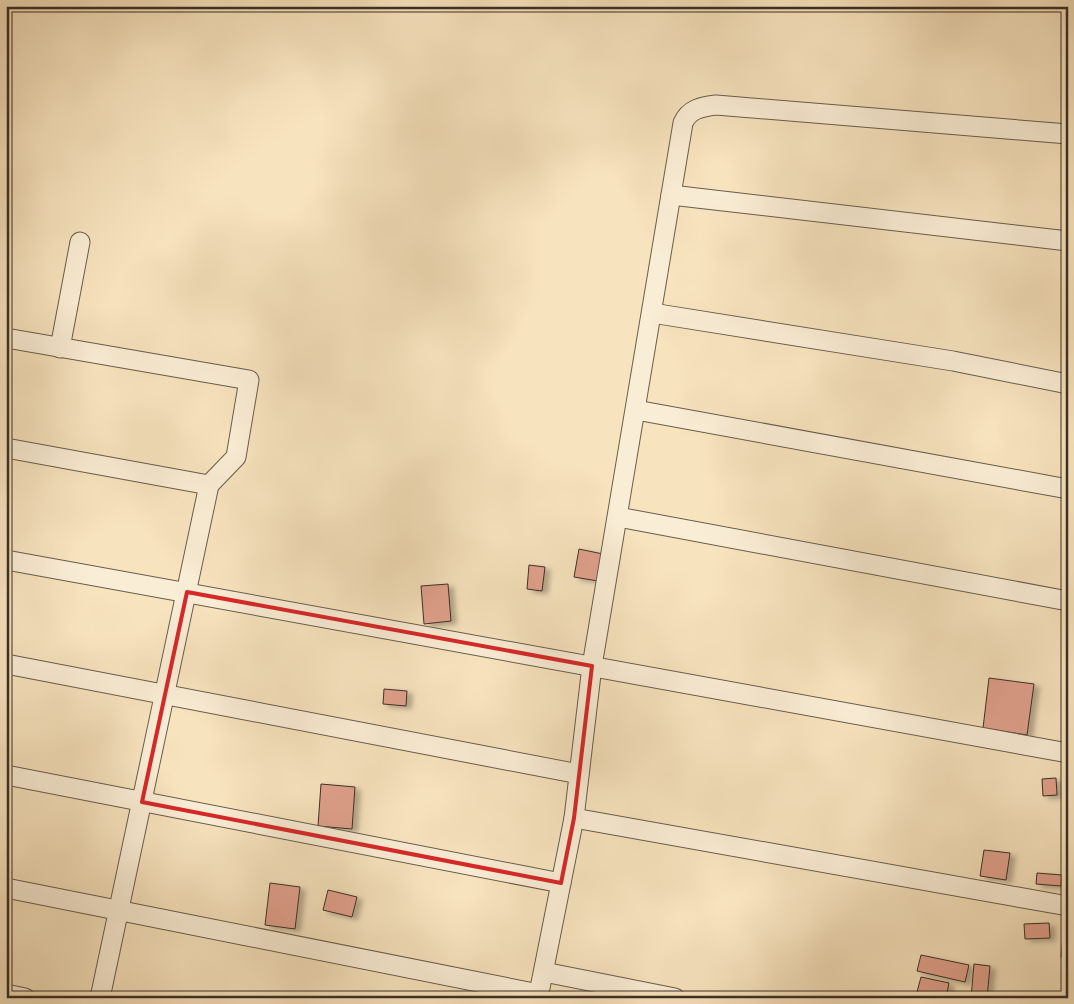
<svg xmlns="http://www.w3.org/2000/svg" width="1074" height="1004" viewBox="0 0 1074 1004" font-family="Cardo,serif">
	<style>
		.building { fill: #e1a18d; stroke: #3a3025; filter: url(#shadow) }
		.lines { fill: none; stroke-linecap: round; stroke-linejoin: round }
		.minor-casing { stroke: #695d4b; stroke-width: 21 }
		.minor { stroke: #faedd5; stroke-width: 19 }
		.marked { fill: none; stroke: #d62828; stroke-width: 4; stroke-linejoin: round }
	</style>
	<defs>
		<filter id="shadow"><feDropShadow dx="5.5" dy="3" stdDeviation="2.5" flood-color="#0004"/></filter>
	</defs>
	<rect width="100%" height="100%" fill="#f7e3be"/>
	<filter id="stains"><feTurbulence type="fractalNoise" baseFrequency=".004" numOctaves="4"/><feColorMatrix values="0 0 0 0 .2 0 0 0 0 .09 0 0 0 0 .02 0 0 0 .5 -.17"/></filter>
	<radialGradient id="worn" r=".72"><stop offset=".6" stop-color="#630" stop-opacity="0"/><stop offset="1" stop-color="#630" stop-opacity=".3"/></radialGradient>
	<g class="building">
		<rect x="1064" y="452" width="4" height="14"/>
		<polygon points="579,549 603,554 598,581 574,577"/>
		<polygon points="529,565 545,567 542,591 527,589"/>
		<polygon points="448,584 451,621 424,624 421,586"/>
		<polygon points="989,678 1034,684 1027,735 983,728"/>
		<polygon points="384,689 407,691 406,706 383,704"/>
		<polygon points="1056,778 1057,795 1043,796 1042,779"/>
		<polygon points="321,784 355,787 352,829 318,826"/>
		<polygon points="984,850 1010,853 1006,880 980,876"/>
		<polygon points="1037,873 1062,875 1061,886 1036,884"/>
		<polygon points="270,883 300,887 295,929 265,925"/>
		<polygon points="328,890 357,897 352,917 323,910"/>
		<polygon points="1049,923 1050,938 1025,939 1024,924"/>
		<polygon points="1063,934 1068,935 1068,957 1061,957"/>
		<polygon points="921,955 969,965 965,982 917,971"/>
		<polygon points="974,964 990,966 987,998 971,998"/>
		<polygon points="921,977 949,983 946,998 917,992"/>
	</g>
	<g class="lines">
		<g class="minor-casing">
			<g id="minor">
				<polyline points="671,195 1068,241"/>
				<polyline points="652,313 953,361 1068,384"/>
				<polyline points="6,338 249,380 236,457 209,485 100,998"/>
				<polyline points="60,348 80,242"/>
				<polyline points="636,410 1068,489"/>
				<polyline points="6,448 209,485"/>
				<polyline points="618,517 1068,601"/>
				<polyline points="6,560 1068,753"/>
				<polyline points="6,664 579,774"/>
				<polyline points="6,775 561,883"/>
				<polyline points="574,818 1068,906"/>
				<polyline points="6,888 539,994"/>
				<polyline points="544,972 675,998"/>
				<polyline points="6,994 25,998"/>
				<path d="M538,998l36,-180 18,-152 91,-543c6,-14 18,-16 33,-18l352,29"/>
			</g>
		</g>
		<use href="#minor" class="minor"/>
	</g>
	<path class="marked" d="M187,592l405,74 -18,152 -13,65 -419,-81z"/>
	<rect width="1074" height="1004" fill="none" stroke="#f7e3be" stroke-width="25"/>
	<rect x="8" y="8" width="1059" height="989" fill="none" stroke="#3a3025" stroke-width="2.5"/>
	<rect x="12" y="12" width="1049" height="979" fill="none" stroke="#3a3025"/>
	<rect width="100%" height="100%" filter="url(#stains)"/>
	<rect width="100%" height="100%" fill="url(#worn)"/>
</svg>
